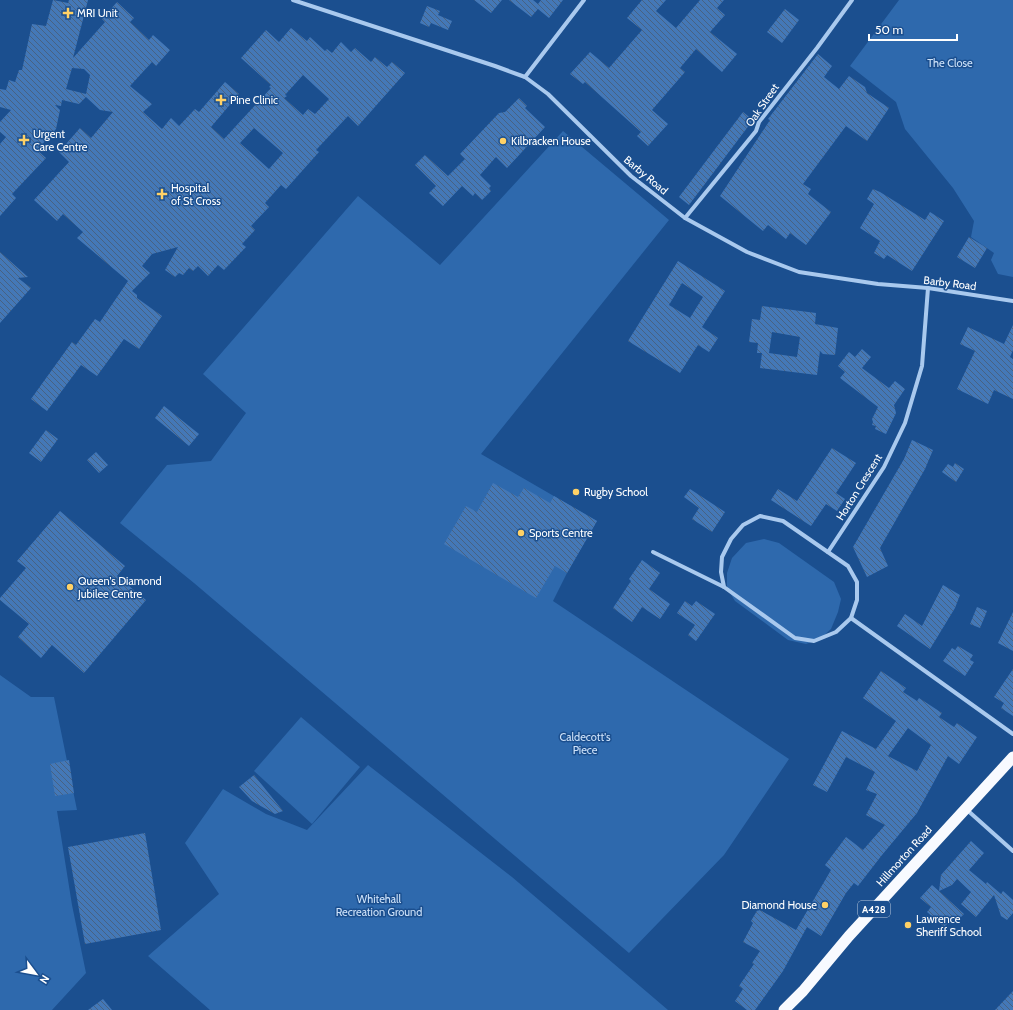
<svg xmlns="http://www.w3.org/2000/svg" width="1013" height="1010" viewBox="0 0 1013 1010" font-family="Cabin,sans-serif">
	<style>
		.green { fill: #2e69ad }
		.building { fill: url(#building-back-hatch); fill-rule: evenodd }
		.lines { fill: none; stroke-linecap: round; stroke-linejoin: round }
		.minor { stroke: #a9c9ee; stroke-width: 4 }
		.trunk { stroke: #f8faff; stroke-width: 11 }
		.poi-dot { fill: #ffd166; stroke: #1b4f8f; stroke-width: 1.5 }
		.labels { text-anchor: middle; stroke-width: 3; stroke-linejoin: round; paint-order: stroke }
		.shield { fill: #1b4f8f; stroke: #bbcadd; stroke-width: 1 }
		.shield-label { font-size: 10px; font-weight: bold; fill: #fff }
		.poi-label { font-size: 11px; fill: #fff; stroke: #1b4f8f; text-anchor: start }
		.park-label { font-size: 11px; fill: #cfe3fa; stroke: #1b4f8f }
		.street-label { font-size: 11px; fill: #fff; stroke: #1b4f8f }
	</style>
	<defs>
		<pattern id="building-back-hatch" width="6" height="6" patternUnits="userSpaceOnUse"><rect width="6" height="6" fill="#4478b7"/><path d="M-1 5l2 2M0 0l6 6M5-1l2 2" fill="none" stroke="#486282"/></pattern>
	</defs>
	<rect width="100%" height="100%" fill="#1b4f8f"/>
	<g class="green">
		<polygon points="899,0 1013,0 1013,277 998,274 991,260 994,253 971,237 974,221 953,188 905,129 896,102 850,66"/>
		<polygon points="563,131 669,220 481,454 597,521 567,573 553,601 789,759 724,855 629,953 194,583 120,523 167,465 211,461 246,413 203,374 358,196 440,265"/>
		<polygon points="764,539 779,543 834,582 841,599 838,612 831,629 820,639 806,644 788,640 735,601 727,588 727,573 732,558 746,543"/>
		<polygon points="0,675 31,697 54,697 77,810 57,811 72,905 86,973 52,1010 0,1010"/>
		<polygon points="301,717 360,767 312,824 254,771"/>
		<polygon points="368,765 512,877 668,1010 210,1010 148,956 219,894 185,843 223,789 266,814 307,830"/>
	</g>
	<g class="building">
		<path d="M53,0l15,3 1,-3h19l-15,58 32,-36 -3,-3 15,-17 17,16 -4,4 19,18 4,-5 17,15 -14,16 -4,-4 -22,24 22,18 -9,8 19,17 9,-11 8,8 16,-17 4,3 26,-30 14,12 -28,33 13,12 47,-51 -2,-1 2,-2 -30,-27 25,-28 13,12 12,-14 16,13 3,-4 15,14 2,-2 5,4 9,-11 10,10 4,-4 16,14 4,-5 12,10 5,-5 13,11 -47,53 -10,-10 -32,34 3,2 -33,37 -5,-4 -16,18 4,4 -18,19 4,4 -13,14 4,3 -22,23 -6,-5 -10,11 -10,-10 -5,5 -4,-3 -6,7 -4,-2 -4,4 -10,-7 13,-23 -26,7 -10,12 8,7 -18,18 5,4v3l25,18 -23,33 -15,-10 -27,37 -16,-11 -34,46 -16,-12 41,-57 4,3 19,-26 5,3 28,-41 -51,-43 6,-6 -20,-18 -6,7 -23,-21 35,-38 -10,-10 21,-24 11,10 22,-26 -13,-2 -14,-13 -7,7 -17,-4 -1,6 -6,-1 5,5 -4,19 -19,21 9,8 -34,36 4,4 -16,18v-72l6,-7 -6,-5v-10l11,-12 -11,-3v-18l6,1 3,-10 6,2 4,-12h3l10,-46 14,2zM72,68l12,1 6,6 -4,19 -20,-5zM303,75l26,24 -14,15 -7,-5 -5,6 -19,-17 3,-2 -2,-1zM254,128l29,25 -14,16 -29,-26z"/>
		<polygon points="474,0 502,0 491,13"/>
		<polygon points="509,0 533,0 538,4 541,0 563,0 549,18 538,9 531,17"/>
		<polygon points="642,0 666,0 656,11 676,28 700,0 724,0 717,8 725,15 710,32 737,54 722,72 696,49 680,68 685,72 652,110 668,124 648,146 637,136 641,132 585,82 583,84 570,74 590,52 609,68 642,30 627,18"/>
		<polygon points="427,6 440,11 438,15 452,21 448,30 431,23 429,27 420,23"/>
		<polygon points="785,9 799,20 782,43 767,32"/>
		<polygon points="818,54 832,66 824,77 839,89 849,76 865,87 867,93 889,108 867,141 846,126 803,184 811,189 808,194 831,212 806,245 790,233 786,239 768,225 763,231 720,196 770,120 768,119"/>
		<polygon points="519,98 527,106 525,108 545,127 507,168 496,157 480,175 491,186 489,188 491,191 482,200 475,193 473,196 462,186 443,206 429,193 436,186 415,165 425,155 448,176 465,159 460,154 499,113 505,112"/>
		<polygon points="743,112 753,120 689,205 679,197"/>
		<polygon points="873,189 880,192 925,220 930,212 944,221 912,271 887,255 884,259 874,253 880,241 860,228 874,204 867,199"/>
		<polygon points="969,237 987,248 975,268 957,257"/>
		<polygon points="0,252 28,277 18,278 31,288 0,323"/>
		<path d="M678,261l47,30 -23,36 16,11 -9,14 -11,-7 -18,28 -52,-32zM682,283l21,14 -13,21 -21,-13z"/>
		<path d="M762,306l54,7 -1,11 23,4 -3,27 -12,-1 -3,-3 -3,24 -57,-7 2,-15h-5l1,-10 -9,-1 3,-23 8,1zM772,332l28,5 -3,20 -28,-4z"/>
		<polygon points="1013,325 1013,350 1010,357 1013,359 1013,399 994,390 988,404 957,389 975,351 960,344 968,327 1004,344"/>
		<polygon points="862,349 871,357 862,368 889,388 895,381 905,389 894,405 896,413 886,434 875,429 876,426 872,425 873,422 872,419 878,407 840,378 845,372 838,366 849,352 855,357"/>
		<polygon points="164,406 199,434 189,446 155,418"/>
		<polygon points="46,430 58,439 41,462 29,453"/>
		<polygon points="912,440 933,450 925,469 880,548 888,566 867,577 853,547 904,459"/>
		<polygon points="832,448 856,463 836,493 845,499 837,511 826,504 811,526 771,500 778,489 797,501"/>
		<polygon points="96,452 108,465 99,473 87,460"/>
		<polygon points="955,463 964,469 956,482 942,472 948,464 953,467"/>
		<polygon points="493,483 518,497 524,488 550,503 554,496 597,521 567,573 555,566 536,598 444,544 466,506 477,512"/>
		<polygon points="690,489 725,512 712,532 692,519 699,508 684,497"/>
		<polygon points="60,511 125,566 117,576 146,600 84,673 52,645 41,658 18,637 29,624 0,600 0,598 26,568 17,561"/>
		<polygon points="642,560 660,573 649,589 670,604 660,619 642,607 632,622 613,608 631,581 629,579"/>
		<polygon points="943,585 960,595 955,608 930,649 897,626 905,614 922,626"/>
		<polygon points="685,601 692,606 696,601 715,614 696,641 688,635 695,625 677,613"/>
		<polygon points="977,607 987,611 980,628 970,624"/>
		<polygon points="1013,612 1013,651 998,643"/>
		<polygon points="958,646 973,655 970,660 974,662 965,676 943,661 952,648 955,650"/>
		<polygon points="1013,669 1013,716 1001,708 1004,703 994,697"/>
		<path d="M881,671l25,17 -3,4 14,9 2,-3 23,15 -3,4 15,10 3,-4 20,14 -18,27 -11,-8 -31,57 -35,42 -24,31 -4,-3 -8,10 -25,43 -14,-9 -24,44 -28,39h-8l-12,-9 8,-12 -4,-3 15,-22 -2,-1 8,-12 -17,-9 10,-19 -2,-2 7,-12 38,21 35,-60 -6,-5 21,-28 17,13 22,-25 -19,-10 11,-21 -11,-4 9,-18 -29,-15 -19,35 -14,-7 29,-54 34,18 20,-28 -33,-23zM908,728l23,17 -14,26 -29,-15z"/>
		<polygon points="69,760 74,793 55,796 50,764"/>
		<polygon points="254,775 283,811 275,814 252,801 239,787"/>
		<polygon points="145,833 161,930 85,944 68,847"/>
		<polygon points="971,841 984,853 969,870 986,884 987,882 1001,894 1003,891 1013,900 1013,913 1007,920 1001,916 994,895 976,917 961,904 971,892 957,879 952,885 939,891 964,914 958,920 952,919 944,927 927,912 931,907 920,898 932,885 939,891 941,875"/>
		<polygon points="1013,991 1013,1010 995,1010"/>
		<polygon points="103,999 112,1010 88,1010"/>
	</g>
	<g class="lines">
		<g class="minor">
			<polyline points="293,0 495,66 525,77 548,94 631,176 685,218 747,252 799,272 878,284 928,288 1013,301"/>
			<polyline points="525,77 584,0"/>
			<polyline points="685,218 756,131 759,122 817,48 852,0"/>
			<polygon points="760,516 783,521 848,566 857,582 857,600 851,618 836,632 814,641 795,638 724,587 721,572 722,557 731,539 743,525"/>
			<polyline points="653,552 724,587"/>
			<polyline points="828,552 884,467 905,423 922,366 928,288"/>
			<polyline points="851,618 1013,734"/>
			<polyline points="966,809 1013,851"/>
		</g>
		<polyline class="trunk" points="784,1010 803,991 849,936 1013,757"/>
	</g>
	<g class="poi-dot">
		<path d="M66 7h4v4h4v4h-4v4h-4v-4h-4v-4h4z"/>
		<path d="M219 94h4v4h4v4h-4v4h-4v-4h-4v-4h4z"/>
		<path d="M22 134h4v4h4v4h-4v4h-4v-4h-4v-4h4z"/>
		<circle cx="503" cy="141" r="4"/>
		<path d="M160 188h4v4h4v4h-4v4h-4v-4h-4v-4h4z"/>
		<circle cx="576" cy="492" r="4"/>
		<circle cx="521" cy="533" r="4"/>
		<circle cx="70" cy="587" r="4"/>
		<circle cx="825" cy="905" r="4"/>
		<circle cx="908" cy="925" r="4"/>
	</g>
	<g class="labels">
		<rect class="shield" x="858" y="901" width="32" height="16" rx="3"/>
		<g class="shield-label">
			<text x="874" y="913">A428</text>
		</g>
		<g class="poi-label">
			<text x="77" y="17">MRI Unit</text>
			<text x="230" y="104">Pine Clinic</text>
			<text x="33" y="138">Urgent<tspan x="33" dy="13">Care Centre</tspan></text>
			<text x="511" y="145">Kilbracken House</text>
			<text x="171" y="192">Hospital<tspan x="171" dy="13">of St Cross</tspan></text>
			<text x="584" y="496">Rugby School</text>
			<text x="529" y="537">Sports Centre</text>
			<text x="78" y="585">Queen's Diamond<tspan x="78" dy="13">Jubilee Centre</tspan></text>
			<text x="817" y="909" text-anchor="end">Diamond House</text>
			<text x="916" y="923">Lawrence<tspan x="916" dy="13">Sheriff School</tspan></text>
		</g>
		<g class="park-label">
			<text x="950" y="67">The Close</text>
			<text x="585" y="741">Caldecott's<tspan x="585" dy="13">Piece</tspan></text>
			<text x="379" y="903">Whitehall<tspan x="379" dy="13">Recreation Ground</tspan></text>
		</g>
		<g class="street-label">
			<text transform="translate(762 105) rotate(-55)" y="4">Oak Street</text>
			<text transform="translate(646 175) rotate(40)" y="4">Barby Road</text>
			<text transform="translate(950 283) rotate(7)" y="4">Barby Road</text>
			<text transform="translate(859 487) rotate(-58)" y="4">Horton Crescent</text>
			<text transform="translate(904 856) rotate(-48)" y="4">Hillmorton Road</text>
		</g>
	</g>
	<g transform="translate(36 974) rotate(122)" stroke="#1b4f8f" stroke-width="3" paint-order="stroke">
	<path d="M0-3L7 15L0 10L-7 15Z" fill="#ffffff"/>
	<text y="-6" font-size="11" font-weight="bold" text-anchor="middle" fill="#ffffff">N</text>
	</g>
	<path d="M869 34v6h88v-6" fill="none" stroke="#ffffff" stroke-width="2"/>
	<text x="875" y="34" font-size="12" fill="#ffffff" stroke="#1b4f8f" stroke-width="3" paint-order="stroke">50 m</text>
</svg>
